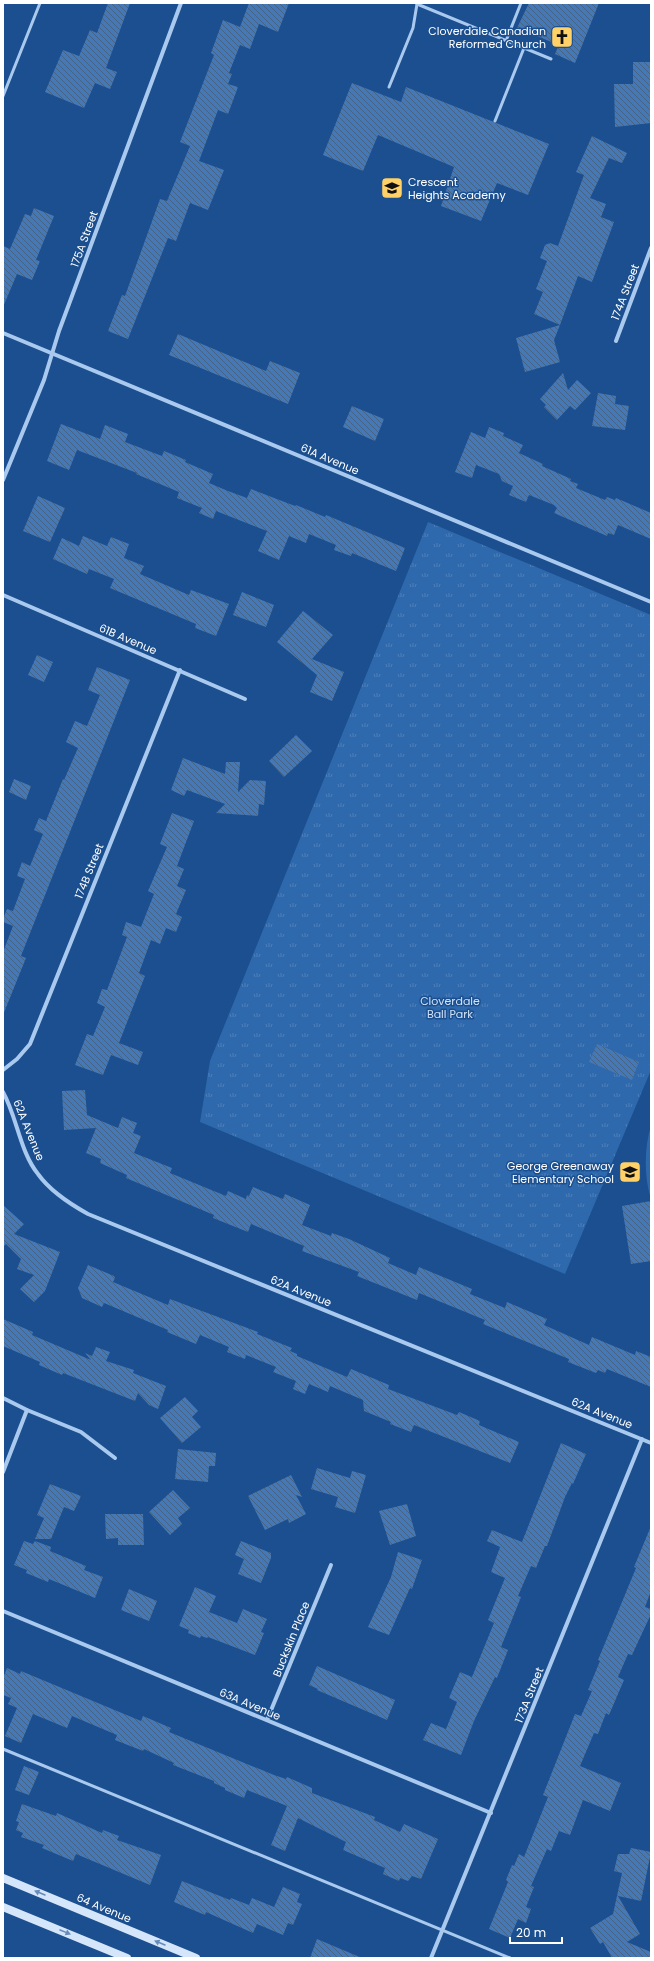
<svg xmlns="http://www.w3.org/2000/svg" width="654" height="1961" viewBox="0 0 654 1961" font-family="Poppins,sans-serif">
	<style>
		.grass { fill: #2e69ad }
		.park { fill: url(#park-tufts) }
		.building { fill: url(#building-back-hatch) }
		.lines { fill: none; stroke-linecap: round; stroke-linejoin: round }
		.service { stroke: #a9c9ee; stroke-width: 3 }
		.minor { stroke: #a9c9ee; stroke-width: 4 }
		.secondary { stroke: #d6e6fa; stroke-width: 8 }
		.oneway { fill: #668bba }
		.labels { text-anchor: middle; stroke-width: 3; stroke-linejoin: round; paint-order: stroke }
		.poi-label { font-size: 11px; fill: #fff; stroke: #1b4f8f; text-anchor: end }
		.street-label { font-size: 11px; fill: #fff; stroke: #1b4f8f }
		.park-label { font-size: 11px; fill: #cfe3fa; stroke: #1b4f8f }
	</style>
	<defs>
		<pattern id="park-tufts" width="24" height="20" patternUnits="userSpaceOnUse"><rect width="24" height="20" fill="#2e69ad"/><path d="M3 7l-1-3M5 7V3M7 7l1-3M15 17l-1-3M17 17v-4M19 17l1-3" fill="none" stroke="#4d80b9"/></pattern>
		<pattern id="building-back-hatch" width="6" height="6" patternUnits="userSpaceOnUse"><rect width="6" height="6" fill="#4478b7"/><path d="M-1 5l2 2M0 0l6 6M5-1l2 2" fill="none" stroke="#486282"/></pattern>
	</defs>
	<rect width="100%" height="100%" fill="#1b4f8f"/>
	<path class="grass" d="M651,1126v73c-7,-21 -7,-52 0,-73z"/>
	<polygon class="park" points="428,522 651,615 651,1070 565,1274 200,1122 210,1061"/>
	<g class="building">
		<polygon points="108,3 130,3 106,68 117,72 110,89 95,83 84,108 45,92 63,50 79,56 90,30 97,33"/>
		<polygon points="249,3 289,3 278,32 259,24 250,49 240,45 229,73 232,74 228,84 238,87 228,114 218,110 199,161 224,170 208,210 190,203 176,241 168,238 128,339 108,331 122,295 125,296 160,199 167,201 190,146 180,142 214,55 211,53 223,20 240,27"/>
		<polygon points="529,3 599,3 575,63 555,54 559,45 517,28"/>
		<polygon points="633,62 651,62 651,123 615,127 614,84 633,84"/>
		<polygon points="352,83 401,102 406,87 549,144 528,195 497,183 481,221 441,206 454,167 378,135 363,171 323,155"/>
		<polygon points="592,136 627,153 622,163 609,158 590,198 606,204 601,217 614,222 592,282 578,276 560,325 534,314 543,292 536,289 547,261 540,258 545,245 550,243 558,246 584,175 576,172"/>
		<polygon points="34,208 54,216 36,260 40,261 32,280 17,274 3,307 3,246 10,249 25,214 31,216"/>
		<polygon points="560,325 554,340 560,362 525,372 516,338"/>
		<polygon points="178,334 266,371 270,361 300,373 288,404 169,355"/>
		<polygon points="563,373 568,390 577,380 591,393 575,410 570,406 557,420 544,407 546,405 540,399"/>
		<polygon points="598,393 616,396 615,404 629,406 625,430 592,426"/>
		<polygon points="352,406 384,419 375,441 343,427"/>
		<polygon points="61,424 100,439 105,425 128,434 125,442 162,456 164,451 186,460 185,462 213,474 209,483 228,491 247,498 251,489 295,506 296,505 325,517 326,515 405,548 396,571 352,553 351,556 334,550 336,545 309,534 306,543 289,536 279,560 258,551 267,531 216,511 213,519 199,513 202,508 177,498 179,492 136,474 137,473 77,450 69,470 47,461"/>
		<polygon points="489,427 504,433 503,436 523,445 519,453 543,464 542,466 571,479 570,481 578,484 576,488 605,500 607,497 615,500 616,498 651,513 651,539 618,525 614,535 608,533 607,536 554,513 557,508 554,505 529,495 526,502 509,495 513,486 502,481 499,474 476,465 472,478 455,472 471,432 485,438"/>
		<polygon points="38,496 65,508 50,542 23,531"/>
		<polygon points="83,536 107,546 111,537 129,544 124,558 144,566 140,574 189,595 191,590 229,604 216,636 195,628 196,624 110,588 114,579 89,569 87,574 53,559 62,538 79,546"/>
		<polygon points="242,592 274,605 266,627 233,615"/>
		<polygon points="303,611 333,635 312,659 344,672 332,701 310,692 317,675 277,642"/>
		<polygon points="37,655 53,662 44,682 28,675"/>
		<polygon points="97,667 130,680 21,956 26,958 3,1015 3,952 13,926 3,922 3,919 7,909 13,911 25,879 17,876 22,862 30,866 43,834 34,830 39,818 46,821 63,779 64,780 78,748 66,742 75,721 87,726 100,695 88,690"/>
		<polygon points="296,735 312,751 284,777 269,761"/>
		<polygon points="183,758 225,774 226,762 240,762 238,792 250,780 266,781 264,805 259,804 258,816 216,813 225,804 187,790 184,796 171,790"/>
		<polygon points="14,779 31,786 26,800 9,792"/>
		<polygon points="172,813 194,821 177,866 184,869 177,886 186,890 176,914 182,917 176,932 166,928 160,944 151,940 139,973 145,976 119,1043 143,1052 138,1065 111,1055 103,1075 75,1065 87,1034 93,1036 105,1007 97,1003 102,989 107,990 127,937 122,935 126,922 141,927 154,894 148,891 167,847 160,844"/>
		<polygon points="597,1044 639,1062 632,1080 589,1062"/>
		<polygon points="85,1090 87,1115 118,1128 122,1117 137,1123 133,1133 141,1136 134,1153 172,1168 170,1173 226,1196 228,1191 246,1199 247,1195 249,1196 253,1187 283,1199 285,1194 310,1205 302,1225 331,1236 332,1233 349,1239 390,1258 388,1263 416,1275 419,1267 472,1289 470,1294 505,1308 507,1302 547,1319 544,1325 589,1345 592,1337 635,1355 636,1351 651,1357 651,1387 607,1369 605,1373 598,1370 596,1373 568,1362 569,1359 483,1324 485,1320 419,1293 417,1300 357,1276 359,1272 302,1251 304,1246 251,1224 248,1232 213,1218 214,1215 126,1178 127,1175 100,1163 101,1159 86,1153 96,1128 64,1130 62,1091"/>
		<polygon points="651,1201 651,1261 631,1264 622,1206"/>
		<polygon points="3,1205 24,1224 14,1234 60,1252 45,1291 34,1302 20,1289 34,1275 17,1269 21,1259 6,1244 3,1247"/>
		<polygon points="88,1265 114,1276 115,1278 113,1282 168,1305 170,1299 258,1332 257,1334 292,1348 290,1351 297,1354 297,1356 347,1377 351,1369 389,1385 388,1389 457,1415 459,1412 480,1421 479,1425 519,1442 510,1463 414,1425 411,1432 390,1424 391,1422 364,1411 363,1400 330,1386 328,1392 309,1384 305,1394 293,1389 296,1381 273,1372 276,1367 246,1355 245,1359 227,1352 229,1347 200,1335 196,1344 167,1332 168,1330 104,1303 102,1307 82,1298 78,1288"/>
		<polygon points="3,1319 33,1332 32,1335 91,1360 85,1353 92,1356 96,1347 110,1352 106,1361 134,1370 133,1373 166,1386 158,1409 149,1405 138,1393 135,1401 63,1373 62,1375 39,1365 40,1362 3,1346"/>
		<polygon points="185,1397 198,1411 192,1417 201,1427 182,1443 160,1418"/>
		<polygon points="561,1443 586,1454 573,1484 572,1483 565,1497 547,1546 545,1546 536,1568 531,1566 518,1596 521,1597 501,1647 508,1650 497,1678 495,1677 474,1721 461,1755 423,1740 431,1723 446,1729 457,1702 449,1698 460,1672 472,1677 494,1623 488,1620 505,1578 491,1572 500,1547 487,1541 492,1530 522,1542"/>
		<polygon points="178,1449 216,1453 215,1466 209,1466 208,1482 175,1479"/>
		<polygon points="317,1468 350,1478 352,1471 366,1475 355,1513 335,1507 338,1497 311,1489"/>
		<polygon points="291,1475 302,1497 296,1495 306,1514 289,1523 288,1519 265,1530 248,1496"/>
		<polygon points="50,1484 81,1496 74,1511 64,1507 51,1539 35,1539 44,1518 37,1515"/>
		<polygon points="173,1490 190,1508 178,1518 182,1524 170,1535 149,1512"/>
		<polygon points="407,1504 416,1536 390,1545 379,1511"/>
		<polygon points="105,1514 143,1514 144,1545 118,1545 118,1538 106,1539"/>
		<polygon points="651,1526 651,1591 645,1607 651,1609 651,1614 632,1655 628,1654 618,1677 624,1680 609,1715 606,1713 598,1734 594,1733 580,1766 621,1783 610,1811 583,1800 570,1835 559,1831 551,1851 547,1849 531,1886 534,1887 526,1907 531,1909 526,1923 518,1919 510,1938 489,1929 508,1882 506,1880 512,1865 514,1866 519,1854 524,1857 548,1797 543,1795 575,1714 581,1716 592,1691 588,1690 600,1661 598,1660 636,1568 634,1567"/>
		<polygon points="24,1541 33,1544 35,1541 51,1547 50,1551 86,1566 84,1570 103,1577 95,1598 49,1579 48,1582 26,1573 27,1570 14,1565"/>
		<polygon points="241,1541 271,1553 271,1558 261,1583 238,1574 244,1559 235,1555"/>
		<polygon points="398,1552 422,1560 412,1589 410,1588 389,1635 368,1627 391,1577"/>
		<polygon points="195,1587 216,1596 209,1612 237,1623 243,1609 267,1619 261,1632 264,1633 255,1655 208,1637 207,1638 201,1636 200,1638 188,1633 189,1630 179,1626"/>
		<polygon points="129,1589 157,1601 149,1621 121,1610"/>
		<polygon points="317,1666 395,1700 387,1720 317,1690 318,1689 309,1685"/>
		<polygon points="7,1668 20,1674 21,1671 141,1721 143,1716 171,1728 169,1732 274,1775 286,1779 287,1777 312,1788 312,1793 375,1817 374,1820 400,1832 404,1824 438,1839 421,1879 412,1876 408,1881 400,1878 399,1881 383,1874 385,1868 343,1850 346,1842 298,1818 285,1851 271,1845 287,1806 247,1790 244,1798 225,1790 225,1788 214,1783 214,1781 173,1765 174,1763 144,1749 143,1751 115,1740 117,1735 72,1716 67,1728 33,1714 21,1743 5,1736 17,1708 8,1704 11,1698 3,1695 3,1678"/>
		<polygon points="24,1766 39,1772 29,1795 15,1790"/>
		<polygon points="22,1804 56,1816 57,1813 102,1833 103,1830 119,1836 117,1840 161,1855 150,1885 76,1854 73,1861 42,1848 44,1845 21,1837 23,1833 16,1830 19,1822 16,1821"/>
		<polygon points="631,1848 651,1852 641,1901 618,1896 640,1934 627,1942 651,1952 651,1958 612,1958 603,1942 600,1944 590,1928 613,1914 622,1873 614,1871 618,1854 629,1854"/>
		<polygon points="182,1881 230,1900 231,1898 249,1905 252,1898 274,1907 283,1887 300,1894 297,1902 302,1904 293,1925 288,1923 283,1935 257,1924 253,1933 206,1912 205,1915 174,1902"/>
		<polygon points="317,1939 362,1958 310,1958"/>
	</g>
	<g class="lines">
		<g class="service">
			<polyline points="418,3 417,4 551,59"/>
			<polyline points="506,41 521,3"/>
			<polyline points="389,87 413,28 417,4"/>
			<polyline points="3,96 40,3"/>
			<polyline points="495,121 524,48"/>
			<polyline points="3,1749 510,1958"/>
		</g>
		<g class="minor">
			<polyline points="3,333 651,602"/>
			<polyline points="616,341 651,248"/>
			<polyline points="3,480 44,380 59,331 181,3"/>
			<polyline points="3,595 245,699"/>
			<polyline points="3,1070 17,1059 30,1044 180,670"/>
			<path d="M3,1092c14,25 17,60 35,82 12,17 32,30 50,40l563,229"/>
			<polyline points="3,1398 27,1410 81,1432 115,1458"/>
			<polyline points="3,1472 27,1410"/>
			<polyline points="3,1611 491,1813"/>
			<polyline points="267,1720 331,1565"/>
			<polyline points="431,1958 642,1439"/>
		</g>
		<g class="secondary">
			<polyline points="3,1878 196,1958"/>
			<polyline points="3,1907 127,1958"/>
		</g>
	</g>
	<defs><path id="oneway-solid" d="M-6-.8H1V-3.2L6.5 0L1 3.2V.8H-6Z"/></defs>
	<g class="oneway">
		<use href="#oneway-solid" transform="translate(40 1893) rotate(-157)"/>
		<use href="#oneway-solid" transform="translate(65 1932) rotate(22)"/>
		<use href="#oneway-solid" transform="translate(160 1943) rotate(-157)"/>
	</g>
	<defs>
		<g id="church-square" transform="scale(1.15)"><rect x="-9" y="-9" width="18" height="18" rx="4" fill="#ffd166" stroke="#1b4f8f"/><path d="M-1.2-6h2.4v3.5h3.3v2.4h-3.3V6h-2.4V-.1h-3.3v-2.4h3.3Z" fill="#111"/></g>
		<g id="school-square" transform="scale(1.15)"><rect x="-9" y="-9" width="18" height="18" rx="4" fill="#ffd166" stroke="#1b4f8f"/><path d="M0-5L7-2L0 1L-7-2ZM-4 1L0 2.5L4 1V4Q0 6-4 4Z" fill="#111"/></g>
	</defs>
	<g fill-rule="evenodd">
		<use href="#church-square" x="562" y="37"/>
		<use href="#school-square" x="392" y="188"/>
		<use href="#school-square" x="630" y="1172"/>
	</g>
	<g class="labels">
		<g class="poi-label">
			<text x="546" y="35">Cloverdale Canadian<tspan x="546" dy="13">Reformed Church</tspan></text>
			<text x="408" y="186" text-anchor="start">Crescent<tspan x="408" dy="13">Heights Academy</tspan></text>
			<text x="614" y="1170">George Greenaway<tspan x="614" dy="13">Elementary School</tspan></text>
		</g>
		<g class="street-label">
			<text transform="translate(84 239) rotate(-70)" y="4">175A Street</text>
			<text transform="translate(625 292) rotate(-69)" y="4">174A Street</text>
			<text transform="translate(330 459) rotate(23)" y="4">61A Avenue</text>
			<text transform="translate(128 639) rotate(23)" y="4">61B Avenue</text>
			<text transform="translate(89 871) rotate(-68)" y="4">174B Street</text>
			<text transform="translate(29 1130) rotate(68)" y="4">62A Avenue</text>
			<text transform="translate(301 1291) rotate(22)" y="4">62A Avenue</text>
			<text transform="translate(602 1413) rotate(22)" y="4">62A Avenue</text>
			<text transform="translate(291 1639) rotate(-68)" y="4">Buckskin Place</text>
			<text transform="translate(529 1695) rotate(-68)" y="4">173A Street</text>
			<text transform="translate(250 1704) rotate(23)" y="4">63A Avenue</text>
			<text transform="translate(104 1908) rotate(23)" y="4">64 Avenue</text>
		</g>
		<g class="park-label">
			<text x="450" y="1005">Cloverdale<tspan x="450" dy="13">Ball Park</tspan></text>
		</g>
	</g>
	<rect width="654" height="1961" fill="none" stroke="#ffffff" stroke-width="8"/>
	<path d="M510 1937v6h52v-6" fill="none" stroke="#ffffff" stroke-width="2"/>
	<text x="516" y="1937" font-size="12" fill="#ffffff" stroke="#1b4f8f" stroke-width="3" paint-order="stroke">20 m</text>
</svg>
